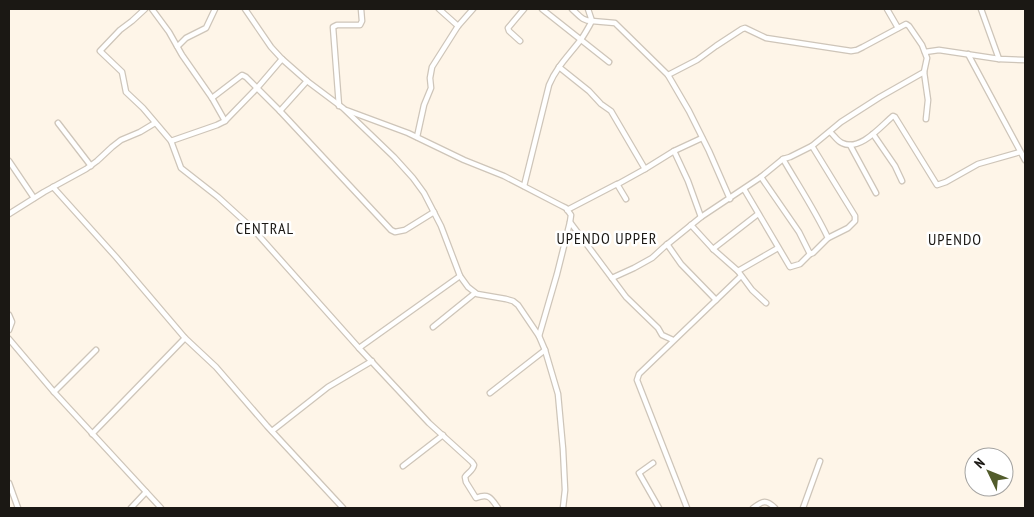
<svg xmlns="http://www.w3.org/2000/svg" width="1034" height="517" viewBox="0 0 1034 517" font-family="'PT Sans Narrow',sans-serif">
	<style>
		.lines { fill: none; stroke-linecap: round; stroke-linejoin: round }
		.minor-casing { stroke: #cec5b9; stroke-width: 7 }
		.minor { stroke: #fff; stroke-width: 4.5 }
		.labels { text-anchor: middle; stroke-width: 5; stroke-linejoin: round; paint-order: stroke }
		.quarter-label { font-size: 16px; letter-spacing: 1px; fill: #1b1814; stroke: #fff }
	</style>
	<rect width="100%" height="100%" fill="#fef5e8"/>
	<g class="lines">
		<g class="minor-casing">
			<g id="minor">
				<path d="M145,9l-13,12 -12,9 -20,21 22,21 4,20 17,16 28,33 10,27 37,29 34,31 107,120 70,75 43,39 2,3c-1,6 -7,8 -9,12l1,5 10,16c13,-5 15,0 22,10"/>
				<polyline points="152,9 169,32 182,55 212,98 225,121"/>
				<polyline points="245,9 271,47 282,59 307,81 343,108 394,157 413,178 424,193 441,226 460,276 468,287 477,294 506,299 513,301 518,305 539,336 545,350 558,394 563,449 565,490 563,508"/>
				<polyline points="439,9 458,26"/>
				<polyline points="542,9 609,62"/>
				<path d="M572,9c7,6 10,12 20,12l-4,-12"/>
				<polyline points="887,9 898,28"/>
				<polyline points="981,9 999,59"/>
				<polyline points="520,41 509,31 508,28 524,9"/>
				<polyline points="177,46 179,45 186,38 206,28 215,9"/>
				<polyline points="925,52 939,50 999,59 1025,60"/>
				<polyline points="968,54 1025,160"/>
				<polyline points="559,67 589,91 601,104 611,111 645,169"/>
				<polyline points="668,75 697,60 716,46 742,29 745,28 766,38 851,51 857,50 863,47 906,24 909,26 922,45 927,58 924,72 928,100 926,119"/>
				<polyline points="212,98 242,75 246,77 280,111 391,230 395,232 405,230 434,212"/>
				<polyline points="339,106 333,27 337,25 360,25 362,21 361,9"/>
				<polyline points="346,110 408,133 464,160 504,176 560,205 566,208 571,215 570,222 626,297 658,328 662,335 673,340"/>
				<polyline points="280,111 307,81"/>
				<polyline points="58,123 91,166"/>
				<path d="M830,132c4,3 7,9 12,11 18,9 39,-17 51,-27l2,1 42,68 9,-3 32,-18 42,-12"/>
				<polyline points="873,134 895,166 902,181"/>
				<polyline points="417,137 424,105 431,88 430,78 432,67 458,26 473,9"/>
				<polyline points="171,141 217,125 225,121 258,87 282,59"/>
				<polyline points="850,145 876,193"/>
				<polyline points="674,151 688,181 701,217"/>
				<path d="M783,159c15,26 32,51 45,79"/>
				<polyline points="9,161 34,198"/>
				<polyline points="761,177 799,232 810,254"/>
				<polyline points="618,184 645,169 674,151 702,138"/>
				<path d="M524,186l25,-101c7,-17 19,-29 30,-43 5,-6 9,-14 13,-21l23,2 53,52 21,36 20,40 21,48"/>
				<polyline points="53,187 116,257 185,338 216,367 267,426 343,508"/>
				<polyline points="744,189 790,267 800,264 810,254 813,253 828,238 848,228 855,221 855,216 812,146"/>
				<polyline points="567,210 617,184 626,199"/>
				<polyline points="9,214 44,192 86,169 97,161 112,147 121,140 140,132 155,123"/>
				<polyline points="691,225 713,249 738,271 752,290 766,303"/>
				<polyline points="667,244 681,264 716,300"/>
				<polyline points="713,249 758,214"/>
				<polyline points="738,271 778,248"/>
				<polyline points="612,278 634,268 652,258 664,247 701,217 761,177 783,159 790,157 812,146 841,122 880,97 924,72"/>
				<polyline points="9,315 12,322 9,330"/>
				<polyline points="433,327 475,293"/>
				<polyline points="539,336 557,274 570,222"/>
				<polyline points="9,339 54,392 161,508"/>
				<polyline points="359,348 460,276"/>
				<polyline points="54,392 96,350"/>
				<polyline points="490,393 545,350"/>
				<polyline points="272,431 328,387 372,361"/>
				<polyline points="92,434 185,338"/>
				<polyline points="653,463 639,473 659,508"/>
				<polyline points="403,466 443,435"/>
				<polyline points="9,483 18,508"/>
				<polyline points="131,508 146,492"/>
				<polyline points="687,508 637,380 639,374 741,276"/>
				<path d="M753,508c10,-7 13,-9 22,0"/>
				<polyline points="803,508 820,461"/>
			</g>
		</g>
		<use href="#minor" class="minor"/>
	</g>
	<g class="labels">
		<g class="quarter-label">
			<text x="265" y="234">CENTRAL</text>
			<text x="607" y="244">UPENDO UPPER</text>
			<text x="955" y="245">UPENDO</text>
		</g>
	</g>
	<rect width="1034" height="517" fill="none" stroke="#1b1814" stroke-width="20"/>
	<g transform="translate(989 472) rotate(313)"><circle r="24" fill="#ffffff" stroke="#a4a3a1"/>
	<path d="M0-4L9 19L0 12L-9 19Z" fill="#525c2b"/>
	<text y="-8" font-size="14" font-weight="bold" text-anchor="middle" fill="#1b1814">N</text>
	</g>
</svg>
